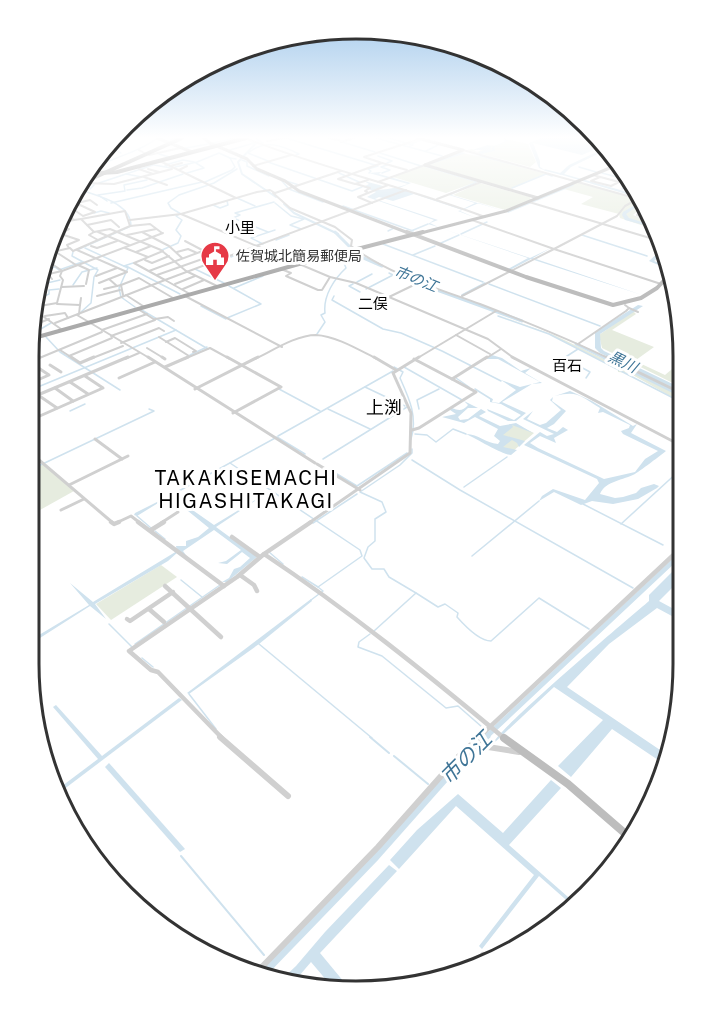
<svg xmlns="http://www.w3.org/2000/svg" width="712" height="1020" viewBox="0 0 712 1020" font-family="'Public Sans','Noto Sans JP',sans-serif">
	<style>
		.green { fill: #e6ecdf }
		.water { fill: #cfe2ee }
		.lines { fill: none; stroke-linecap: round; stroke-linejoin: round }
		.stream-far1 { stroke: #cfe2ee; stroke-width: 1.5 }
		.stream { stroke: #cfe2ee; stroke-width: 2 }
		.canal-far4 { stroke: #cfe2ee; stroke-width: 2 }
		.canal-far3 { stroke: #cfe2ee; stroke-width: 3 }
		.canal-far2 { stroke: #cfe2ee; stroke-width: 4 }
		.canal-far1 { stroke: #cfe2ee; stroke-width: 5 }
		.canal { stroke: #cfe2ee; stroke-width: 7 }
		.river { fill: #cfe2ee; fill-rule: evenodd }
		.street-far3 { stroke: #d0d0d0; stroke-width: 2 }
		.street-far2 { stroke: #d0d0d0; stroke-width: 3 }
		.street-far1 { stroke: #d0d0d0; stroke-width: 4.5 }
		.street { stroke: #d0d0d0; stroke-width: 6 }
		.secondary-far2 { stroke: #bdbdbd; stroke-width: 3 }
		.secondary-far1 { stroke: #bdbdbd; stroke-width: 4 }
		.secondary { stroke: #bdbdbd; stroke-width: 8 }
		.primary-far1 { stroke: #ababab; stroke-width: 3 }
		.primary { stroke: #ababab; stroke-width: 4 }
		.highway { stroke: #9a9a9a; stroke-width: 4 }
		.labels { text-anchor: middle; stroke-width: 6; stroke-linejoin: round; paint-order: stroke }
		.far-poi-label { font-size: 14px; fill: #333; stroke: #fff; text-anchor: start }
		.far-neighbourhood-label { font-size: 15px; fill: #000; stroke: #fff }
		.far-water-label { font-size: 15px; font-style: italic; fill: #3f7597; stroke: #fff }
		.neighbourhood-label { font-size: 18px; fill: #000; stroke: #fff }
		.quarter-label { font-size: 20px; letter-spacing: 1.5px; fill: #000; stroke: #fff }
		.near-water-label { font-size: 21px; font-style: italic; fill: #3f7597; stroke: #fff }
		.rim { fill: none; stroke: #333; stroke-width: 3 }
	</style>
	<rect width="100%" height="100%" fill="#fff"/>
	<g class="green">
		<polygon points="502,138 528,144 536,162 530,167 467,150 472,149 477,152 490,146 488,145 497,146 507,141"/>
		<polygon points="461,153 483,157 546,174 511,189 429,165"/>
		<polygon points="422,166 476,182 446,193 393,177"/>
		<polygon points="579,182 638,198 638,202 623,213 623,215 632,221 625,215 626,213 642,200 645,205 633,215 654,223 655,226 636,222 655,227 656,230 620,218 619,214 581,204 593,197 564,189"/>
		<polygon points="480,183 530,197 531,200 505,210 453,195"/>
		<polygon points="633,311 636,314 612,330 654,347 636,360 618,353 665,375 678,364 679,386 602,348 599,335"/>
		<polygon points="493,313 554,335 679,395 679,401 629,373 618,372 618,369 549,334"/>
		<polygon points="510,424 515,424 534,433 512,452 498,448 505,441 499,435"/>
		<polygon points="43,464 74,491 31,515 32,470"/>
		<polygon points="161,565 177,577 111,620 96,604"/>
	</g>
	<g class="water">
		<polygon points="541,138 597,138 603,146 582,155 533,143 540,161 540,167 546,171 539,168 529,143"/>
		<path d="M505,139l3,2 -14,6 1,3 -1,1 -14,3 48,15 -62,-16 -41,13 53,16 -27,13 53,16 -25,-8 -19,8 16,7 -18,-7 4,-1 -48,-16 -21,7 -14,-4 -4,2 63,21 -8,3 8,4 -10,-3 6,-4 -67,-23 9,-5 -13,-5 6,-3 -5,-3 19,5 -6,4c7,0 23,-3 31,-6l-39,-11 12,-1 -2,2 32,9 -12,5 64,21 12,-6 -26,-8 -1,-1 27,-12 -53,-16 39,-14 19,4 -1,-4 5,-2h-12l16,-5 3,1 -1,5 2,-1v-3l12,-5z"/>
		<polygon points="443,229 530,258 551,248 533,258 642,295 531,259 510,270 508,269 528,258"/>
		<polygon points="492,355 502,358 521,371 531,368 525,373 542,383 532,384 502,402 526,413 516,421 508,421 488,411 487,409 514,420 521,415 501,404 490,402 490,398 493,399 492,402 499,403 516,390 501,380 520,387 540,382 498,359 486,359"/>
		<path d="M570,391l22,10 41,25 4,-2 -6,9 35,18c-2,2 -29,22 -31,23 -11,6 -30,7 -35,20l15,4 8,-1 13,-4 5,-5 13,-4 5,2 -2,2 -19,11 -25,5 -21,-3 -11,4 -27,-13 -15,9 3,-5 11,-7 32,11 14,-17 -2,-4 -73,-34 16,-13 7,4 7,-2 -31,-15 10,-8 -6,8 13,6 6,-2 15,-13 -11,-10 3,-3 -1,4 14,10 -12,13 -7,4 10,4 6,-5 5,3 -14,8 2,5 -16,-7 -10,7 8,5 66,31 31,-7 10,-13 13,-8 -35,-17 -2,-3 8,-3 1,-3 -27,-13 -5,1 2,-5c-19,-12 -23,-18 -45,-12z"/>
		<path d="M464,401l14,7h-10l-10,9 2,3 8,-1 13,-10 5,3 -7,4 21,10 16,-3 17,10 -21,-8 1,2 -10,8 22,6 -6,6 -2,-4 -5,-3 -9,7 14,3 -6,5c-10,-1 -34,-16 -45,-21 13,0 19,9 32,10l2,-3 -6,-5 4,-7 -23,-12 -11,6 -22,-6 14,-3 -6,-4 2,-2c7,3 11,3 16,-3z"/>
		<polygon points="270,491 216,527 257,557 227,582 222,582 229,578 234,569 240,567 250,558 242,552 227,564 218,563 226,561 241,550 214,530 183,551 188,558 178,552 168,561 95,604 106,619 90,606 29,645 29,641 89,605 70,583 93,602 177,551 176,546 186,546 186,541 198,537 209,528 172,498 163,500 137,516 134,515 135,513 171,495 214,525"/>
		<path d="M682,562v16l-23,23 24,13v8l-26,-14 -48,36 -42,43 99,67 -2,10 -52,-35 -41,48 -13,-11 45,-46 -49,-33 -61,57c2,-13 135,-125 156,-143v-6z"/>
		<polygon points="311,599 312,601 259,644 189,694 187,693"/>
		<polygon points="179,698 182,700 59,793 58,789 98,759 53,707 56,705 102,756"/>
		<polygon points="109,763 185,849 180,852 105,767"/>
		<polygon points="551,780 561,788 509,845 576,904 573,906 539,876 482,949 479,946 534,875 456,806 399,869 390,860 417,830 458,794 503,833"/>
		<polygon points="389,865 397,871 320,953 349,988 333,988 311,962 293,983 281,980 296,966 325,932"/>
	</g>
	<g class="lines">
		<g class="stream-far1">
			<polyline points="286,138 378,166 368,169 371,171 369,173"/>
			<polyline points="376,138 442,156"/>
			<polyline points="389,138 413,145 410,146"/>
			<polyline points="170,140 176,138"/>
			<polyline points="258,140 263,143"/>
			<polyline points="342,142 375,152"/>
			<polyline points="213,143 235,138"/>
			<polyline points="411,144 421,140"/>
			<polyline points="186,148 208,144"/>
			<polyline points="230,150 254,143 249,140"/>
			<polyline points="426,151 438,145"/>
			<polyline points="380,153 421,166"/>
			<polyline points="159,154 169,157"/>
			<polyline points="102,155 117,151 121,153"/>
			<polyline points="378,156 392,161 387,163"/>
			<polyline points="242,160 247,162 247,166 269,176"/>
			<path d="M268,161l-20,-8c17,-14 33,-8 51,1l-3,1"/>
			<polyline points="268,162 352,191 362,187"/>
			<path d="M101,165c19,-10 38,-13 55,-26"/>
			<polyline points="154,165 171,168"/>
			<polyline points="167,166 165,165 183,160 194,162"/>
			<polyline points="175,167 197,162 219,153 230,158"/>
			<polyline points="579,167 596,172"/>
			<polyline points="545,170 561,174"/>
			<polyline points="187,173 204,168 196,163"/>
			<polyline points="339,173 359,182"/>
			<polyline points="382,173 390,170 381,167 387,165"/>
			<polyline points="602,173 628,180"/>
			<polyline points="142,177 126,174 153,165"/>
			<polyline points="282,181 289,189 323,202"/>
			<polyline points="286,181 299,185"/>
			<polyline points="205,182 232,170 235,167 230,158 236,159"/>
			<polyline points="99,183 126,174"/>
			<polyline points="80,186 83,185"/>
			<polyline points="512,188 546,174 552,176"/>
			<polyline points="90,189 94,185"/>
			<polyline points="622,189 631,185"/>
			<polyline points="127,190 142,188 183,174"/>
			<polyline points="237,198 255,206"/>
			<polyline points="107,201 98,195 125,191 124,185 147,180"/>
			<polyline points="111,203 202,182"/>
			<polyline points="275,203 291,216 304,219 290,225 301,229"/>
			<polyline points="213,205 220,208 228,205 227,201"/>
			<polyline points="66,206 73,210"/>
			<polyline points="343,206 413,231"/>
			<polyline points="508,212 573,185"/>
			<polyline points="94,213 101,211 109,213"/>
			<polyline points="181,214 171,208 168,203 179,195 214,183 237,169"/>
			<polyline points="388,231 394,228"/>
			<polyline points="411,231 428,224"/>
			<polyline points="268,232 233,218 240,215 235,213 274,202"/>
			<polyline points="461,234 487,222"/>
			<polyline points="582,235 647,256"/>
			<polyline points="276,240 289,235"/>
			<polyline points="441,243 459,235"/>
			<polyline points="263,244 251,238 275,230"/>
			<polyline points="383,244 483,282"/>
			<polyline points="85,248 128,268 119,288 121,297 135,307"/>
			<path d="M77,250l54,-24c0,-24 -35,-30 -53,-37"/>
			<polyline points="162,250 178,243 181,236 176,230 182,220 176,216 178,215"/>
			<polyline points="73,252 72,256 98,270 94,277 91,303 81,312"/>
			<polyline points="413,255 435,246"/>
			<polyline points="231,257 260,244"/>
			<polyline points="124,266 133,263"/>
			<polyline points="126,266 180,294"/>
			<polyline points="195,269 224,283"/>
			<polyline points="42,271 55,267 59,270 82,262"/>
			<polyline points="39,279 47,283 60,280"/>
			<polyline points="357,282 372,274"/>
			<polyline points="353,284 349,286 360,292"/>
			<polyline points="489,284 600,326"/>
			<polyline points="73,285 82,272 97,268"/>
			<polyline points="234,288 263,276"/>
			<polyline points="366,289 393,275 389,273"/>
			<polyline points="462,295 485,283"/>
			<polyline points="334,296 332,300 383,329 401,333 442,351 501,381"/>
			<polyline points="37,302 38,299 49,294 49,290 59,289"/>
			<polyline points="201,306 226,319"/>
			<polyline points="140,309 208,349"/>
			<polyline points="498,316 549,334 679,401"/>
			<polyline points="227,318 261,304 229,286"/>
			<polyline points="40,333 39,330 51,323"/>
			<path d="M317,334l8,-12 -4,-7 4,-2c-2,-17 9,-34 21,-45l-2,-5 5,-2 4,-9"/>
			<polyline points="46,337 60,352 120,390"/>
			<polyline points="578,349 564,358 590,372 586,378"/>
			<polyline points="190,355 207,347"/>
			<path d="M394,367l9,5 -3,6c9,20 18,39 11,61"/>
			<polyline points="404,367 462,400"/>
			<polyline points="456,378 469,387"/>
			<polyline points="365,387 405,406"/>
			<polyline points="33,389 176,330"/>
			<polyline points="279,389 320,411"/>
			<polyline points="475,389 491,399"/>
			<polyline points="328,409 370,429"/>
			<polyline points="419,409 417,400 439,389"/>
			<polyline points="70,411 85,404"/>
			<polyline points="415,434 427,435 436,442 453,429 466,434"/>
			<polyline points="278,436 393,371"/>
			<polyline points="323,459 407,407"/>
			<polyline points="412,460 460,490 633,588"/>
			<polyline points="230,463 360,550 362,556 318,587 323,591 311,600"/>
			<polyline points="32,469 154,411 149,409"/>
			<polyline points="337,474 357,486 407,453"/>
			<polyline points="464,487 507,457"/>
			<polyline points="177,492 277,437 305,454"/>
			<polyline points="583,504 663,545"/>
			<polyline points="137,516 151,528"/>
			<polyline points="313,523 357,494"/>
			<polyline points="621,524 680,470"/>
			<polyline points="155,531 165,539"/>
			<polyline points="269,552 283,564"/>
			<polyline points="472,556 539,501"/>
			<polyline points="302,577 318,587"/>
			<polyline points="181,580 202,597"/>
			<path d="M416,593l22,14 7,-3 13,9 -1,4c8,9 22,24 34,24l48,-43 50,31"/>
			<polyline points="109,624 132,647"/>
			<polyline points="374,631 416,593 389,577 384,569 372,569 364,558 368,547 375,541 375,519 386,512 382,502 360,492 400,465 412,453 412,449"/>
			<polyline points="370,634 359,642 358,647 382,656 446,708 458,706 490,734"/>
			<polyline points="135,644 220,585"/>
			<polyline points="259,644 372,738"/>
			<polyline points="142,658 153,667"/>
			<polyline points="189,694 216,729"/>
		</g>
		<g class="stream">
			<polyline points="370,737 389,753"/>
			<polyline points="394,756 428,784"/>
			<polyline points="181,856 264,955"/>
		</g>
		<g class="canal-far4">
			<polyline points="256,138 258,141 238,162 242,174 276,197"/>
			<polyline points="284,204 294,213 338,234"/>
		</g>
		<g class="canal-far3">
			<polyline points="335,232 359,256 382,266"/>
			<polyline points="437,290 522,321"/>
			<polyline points="576,344 607,359"/>
		</g>
		<polyline class="canal-far2" points="604,357 679,394"/>
		<polyline class="canal-far1" points="485,738 682,553"/>
		<polyline class="canal" points="262,975 376,857 462,760 487,737"/>
		<g class="river">
			<polygon points="605,148 606,150 571,167 564,174 638,195 642,200 642,203 626,214 629,218 655,226 655,228 625,220 622,215 623,212 638,203 638,199 636,197 559,174 569,165"/>
			<polygon points="661,250 663,250 664,253 654,261 669,267 670,270 649,261"/>
			<polygon points="638,305 643,306 600,334 601,348 604,351 679,387 679,391 600,353 595,348 595,332"/>
		</g>
		<g class="street-far3">
			<path d="M245,138c79,31 161,49 240,79"/>
			<polyline points="329,138 342,141"/>
			<polyline points="267,141 284,138"/>
			<polyline points="341,142 354,138"/>
			<polyline points="139,150 146,154"/>
			<polyline points="463,150 642,200"/>
			<polyline points="149,155 180,148"/>
			<polyline points="100,158 111,155 106,154"/>
			<polyline points="160,161 236,198"/>
			<polyline points="382,163 407,170"/>
			<polyline points="170,166 182,163"/>
			<polyline points="253,166 291,155"/>
			<polyline points="608,168 622,172"/>
			<polyline points="139,169 153,174"/>
			<polyline points="148,169 159,172"/>
			<polyline points="92,170 101,166 96,164"/>
			<polyline points="179,170 187,166"/>
			<polyline points="593,175 619,182 611,186 591,181 600,177"/>
			<polyline points="144,177 167,185"/>
			<polyline points="368,180 355,184 338,179 382,163 364,157 420,139"/>
			<polyline points="378,182 425,165"/>
			<polyline points="82,183 114,184 172,169"/>
			<polyline points="356,184 370,188 365,191 367,192"/>
			<path d="M273,193l17,15 45,19 17,13 -1,6c37,28 85,42 129,58 44,17 87,34 130,55"/>
			<polyline points="71,199 77,203 90,200 97,205"/>
			<polyline points="437,199 481,182"/>
			<polyline points="529,202 660,241"/>
			<polyline points="372,203 358,197 388,185"/>
			<polygon points="80,205 95,212 83,216 70,207"/>
			<polyline points="647,207 637,215 653,221"/>
			<polyline points="63,211 74,220 81,219 94,232 110,229 161,250 186,271 217,286"/>
			<polyline points="67,213 76,211"/>
			<polyline points="181,214 330,277 356,283 488,339 515,359"/>
			<polyline points="130,220 181,214 257,192 270,190 275,193 341,171"/>
			<polyline points="472,220 554,249 617,216 625,206 636,200"/>
			<polyline points="58,223 74,220"/>
			<polyline points="87,225 111,220 119,227"/>
			<polyline points="130,226 150,224 162,233"/>
			<polyline points="55,232 79,240 67,245 69,248"/>
			<polyline points="94,232 89,235 98,240"/>
			<polyline points="98,232 129,245"/>
			<polyline points="142,232 169,246 182,258"/>
			<polyline points="59,234 69,229"/>
			<polyline points="127,235 156,229"/>
			<polyline points="185,241 204,251 200,252"/>
			<polyline points="91,246 97,248 117,241"/>
			<polyline points="125,248 148,257"/>
			<polyline points="77,250 127,272 109,279 117,286 121,285"/>
			<polyline points="163,251 134,263 165,280 406,190"/>
			<polyline points="56,252 76,265"/>
			<polyline points="136,252 151,246"/>
			<polyline points="177,252 188,249 197,253"/>
			<polyline points="48,253 70,248 73,251 130,226 125,211 81,219"/>
			<polyline points="46,260 61,270"/>
			<polyline points="145,260 152,263 169,256"/>
			<polyline points="78,265 89,270 86,284"/>
			<polyline points="281,269 291,273 286,276 318,290 322,290 330,277"/>
			<polyline points="149,271 200,252 216,260"/>
			<polyline points="48,274 52,279"/>
			<polyline points="157,275 208,257"/>
			<polyline points="40,276 62,271 163,233"/>
			<polyline points="96,276 117,268"/>
			<polyline points="99,283 109,279"/>
			<polyline points="175,284 195,276"/>
			<polyline points="62,287 84,286"/>
			<polyline points="104,289 117,286"/>
			<polyline points="183,289 204,280"/>
			<polyline points="123,295 121,285 139,278 173,298"/>
			<polyline points="126,295 143,306"/>
			<polyline points="97,296 120,290"/>
			<polyline points="185,296 282,347"/>
			<polyline points="462,296 554,249 661,284"/>
			<polyline points="389,297 420,282"/>
			<polyline points="57,304 80,305 79,314"/>
			<polyline points="80,305 81,298"/>
			<polyline points="34,307 57,303 63,280 60,276 62,271"/>
			<polyline points="629,308 638,312"/>
			<polyline points="34,310 61,329"/>
			<polyline points="77,315 151,359"/>
			<polyline points="45,316 65,313 68,318"/>
			<polyline points="155,319 168,317 174,321"/>
			<polyline points="55,323 165,280 190,294"/>
			<polyline points="34,325 49,319"/>
			<polyline points="102,330 147,314"/>
			<polyline points="456,335 490,354"/>
			<polyline points="111,336 155,320 138,309"/>
			<polyline points="159,337 189,356"/>
			<polyline points="166,342 175,338 196,351 193,352"/>
			<polyline points="121,343 159,328 164,331"/>
			<polyline points="578,344 626,311 629,308 625,305"/>
			<polyline points="147,348 165,359"/>
			<polyline points="60,350 74,359"/>
			<polyline points="69,356 112,338"/>
			<polyline points="37,359 102,332"/>
			<polyline points="90,359 123,346"/>
			<polyline points="125,359 139,353"/>
			<polyline points="184,359 210,348 230,359"/>
			<path d="M255,359c17,-8 41,-24 61,-24 20,1 43,15 61,24"/>
			<polyline points="416,359 496,311"/>
			<polyline points="485,359 501,349"/>
		</g>
		<g class="street-far2">
			<polyline points="71,357 80,363 94,357"/>
			<polyline points="148,357 315,463"/>
			<polyline points="162,357 165,359"/>
			<polyline points="227,357 281,387 233,413"/>
			<polyline points="374,357 396,370"/>
			<polyline points="512,357 680,445"/>
			<polyline points="607,357 679,392"/>
			<polyline points="414,359 452,379"/>
			<polyline points="34,360 40,357"/>
			<polyline points="50,365 61,372"/>
			<polyline points="165,367 188,357"/>
			<polyline points="119,378 155,362"/>
			<polyline points="33,382 49,375 34,365"/>
			<polyline points="70,382 88,394"/>
			<polyline points="55,388 73,401"/>
			<polyline points="195,389 258,357"/>
			<polyline points="38,395 57,408"/>
			<polyline points="33,397 128,357"/>
			<polyline points="33,419 103,388 85,376"/>
			<polyline points="412,430 419,428 476,392 452,379 487,357"/>
			<polyline points="95,439 122,459"/>
			<polyline points="32,454 113,523"/>
			<polyline points="317,464 360,490"/>
			<polyline points="69,485 128,456"/>
			<polyline points="61,510 84,499"/>
			<polyline points="116,523 131,516 140,523"/>
			<polyline points="161,523 178,512"/>
			<polyline points="309,523 410,453 411,413 393,373 419,357"/>
		</g>
		<g class="street-far1">
			<polyline points="111,522 114,524 119,522"/>
			<polyline points="138,522 224,586"/>
			<polyline points="151,530 164,522"/>
			<polyline points="232,537 260,557"/>
			<polyline points="264,554 311,522"/>
			<polyline points="240,575 254,585 257,591"/>
			<polyline points="165,586 221,637"/>
			<polyline points="149,609 164,622"/>
			<polyline points="127,619 130,621 173,592"/>
			<path d="M222,738l-64,-66 -7,-2 -22,-19 108,-74 27,-23c84,56 162,119 240,184"/>
			<polyline points="478,738 682,547"/>
		</g>
		<g class="street">
			<polyline points="220,737 288,796"/>
			<polyline points="473,742 482,746 519,752"/>
			<polyline points="483,955 490,961"/>
			<polyline points="256,973 378,847 457,758 480,737"/>
		</g>
		<g class="secondary-far2">
			<polyline points="157,138 192,152"/>
			<polyline points="204,138 210,143 247,159 257,169 285,181 299,191 411,234"/>
			<polyline points="417,138 463,150 425,165"/>
			<polyline points="425,165 538,198"/>
			<polyline points="91,172 100,173"/>
		</g>
		<polyline class="secondary-far1" points="407,232 526,277 613,305 641,298 657,288 671,273"/>
		<polyline class="secondary" points="504,738 568,784 628,836"/>
		<polyline class="primary-far1" points="417,234 506,211 617,165"/>
		<polyline class="primary" points="34,338 299,264 423,232"/>
		<g class="highway">
			<polyline points="100,173 117,172 246,138"/>
			<polyline points="82,183 182,138"/>
		</g>
	</g>
	<linearGradient id="sky" x2="0" y2="1"><stop stop-color="#9ec6ea"/><stop offset="0.49" stop-color="#fff"/><stop offset="1" stop-color="#fff" stop-opacity="0"/></linearGradient>
	<rect width="712" height="280" fill="url(#sky)"/>
	<defs>
		<g id="civic-pin" transform="scale(1.5)"><path d="M0 17L-7.5 6A9.5 9.5 0 1 1 7.5 6Z" fill="#e63946" stroke="#fff"/><path d="M-.6-6.5H3V-4.5H.6V-3L4-1V1h2V6H-6V1h2V-1L-.6-3ZM-1.2 2.5V6h2.4V2.5Z" fill="#fff"/></g>
	</defs>
	<g fill-rule="evenodd">
		<use href="#civic-pin" x="215" y="256"/>
	</g>
	<g class="labels">
		<g class="far-poi-label">
			<text x="236" y="261">佐賀城北簡易郵便局</text>
		</g>
		<g class="far-neighbourhood-label">
			<text x="240" y="233">小里</text>
			<text x="373" y="309">二俣</text>
			<text x="567" y="371">百石</text>
		</g>
		<g class="far-water-label">
			<text transform="translate(416 279) rotate(22)" y="5">市の江</text>
			<text transform="translate(623 362) rotate(26)" y="5">黒川</text>
		</g>
		<g class="neighbourhood-label">
			<text x="384" y="414">上渕</text>
		</g>
		<g class="quarter-label">
			<text x="246" y="485">TAKAKISEMACHI<tspan x="246" dy="23">HIGASHITAKAGI</tspan></text>
		</g>
		<g class="near-water-label">
			<text transform="translate(466 758) rotate(-45)" y="7">市の江</text>
		</g>
	</g>
	<path d="M0 0H712V1020H0ZM356 39H356A317 317 0 0 1 673 356V664A317 317 0 0 1 356 981H356A317 317 0 0 1 39 664V356A317 317 0 0 1 356 39Z" fill="#fff" fill-rule="evenodd"/>
	<path class="rim" d="M356 39H356A317 317 0 0 1 673 356V664A317 317 0 0 1 356 981H356A317 317 0 0 1 39 664V356A317 317 0 0 1 356 39Z"/>
</svg>
